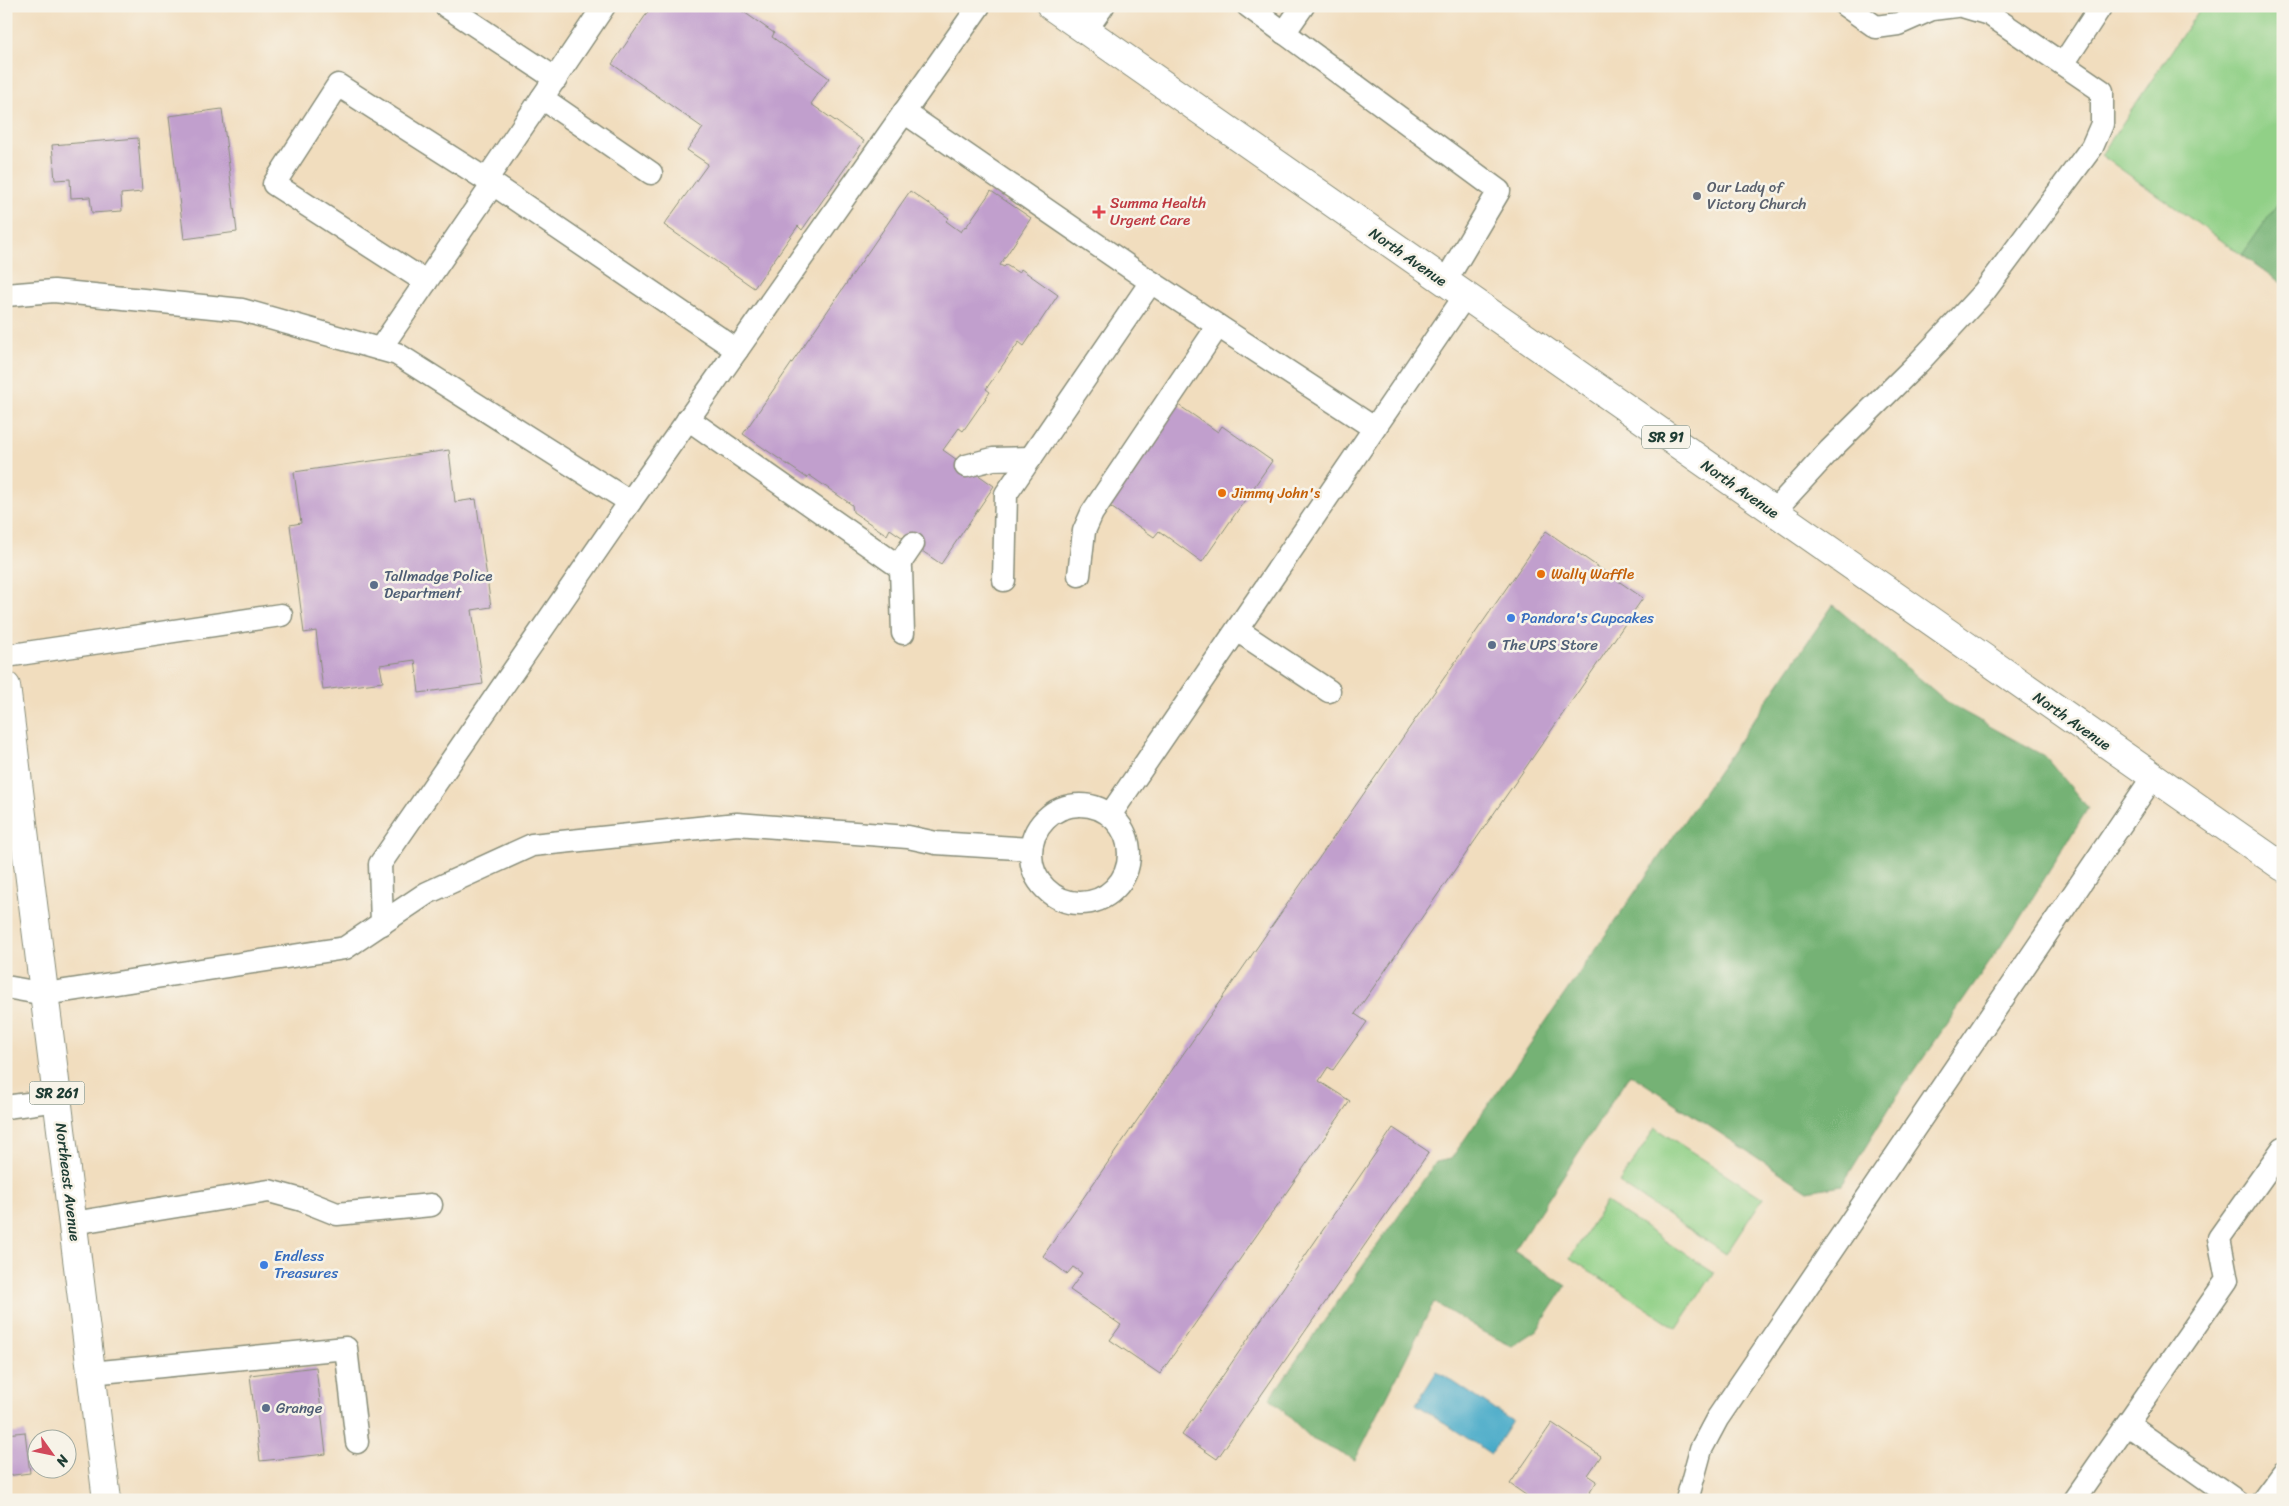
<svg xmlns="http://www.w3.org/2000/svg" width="2289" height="1506" viewBox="0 0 2289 1506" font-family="Sriracha,sans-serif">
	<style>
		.green { fill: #91d087; stroke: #58865e }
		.forest { fill: #74b274; stroke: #4a7854 }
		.water { fill: #4aabc9; stroke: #34747e }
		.building { fill: #c19fcd }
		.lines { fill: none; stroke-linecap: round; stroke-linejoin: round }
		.lane-casing { stroke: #888d79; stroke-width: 25 }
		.primary-casing { stroke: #888d79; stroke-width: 30 }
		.lane { stroke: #fff; stroke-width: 22 }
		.primary { stroke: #fff; stroke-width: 28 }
		.worship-dot { fill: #6b7280; stroke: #f7f3e8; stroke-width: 2 }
		.health-dot { fill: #e0444e; stroke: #f7f3e8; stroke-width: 2 }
		.food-dot { fill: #e8710a; stroke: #f7f3e8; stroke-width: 2 }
		.service-dot { fill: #5c6f8a; stroke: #f7f3e8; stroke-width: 2 }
		.shop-dot { fill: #3f7fe0; stroke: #f7f3e8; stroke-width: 2 }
		.labels { text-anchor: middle; stroke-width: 5; stroke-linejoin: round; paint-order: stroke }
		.shield { fill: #f7f3e8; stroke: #60746a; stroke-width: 1 }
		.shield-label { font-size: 14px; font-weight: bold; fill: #1f3d34 }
		.worship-label { font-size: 15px; fill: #5b616d; stroke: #f7f3e8; text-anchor: start }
		.health-label { font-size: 15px; fill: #be3a42; stroke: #f7f3e8; text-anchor: start }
		.street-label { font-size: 15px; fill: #1f3d34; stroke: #f7f3e8 }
		.food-label { font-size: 15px; fill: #c56008; stroke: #f7f3e8; text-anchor: start }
		.service-label { font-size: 15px; fill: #4e5e75; stroke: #f7f3e8; text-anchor: start }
		.shop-label { font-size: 15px; fill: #366cbe; stroke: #f7f3e8; text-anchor: start }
	</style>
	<rect width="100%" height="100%" fill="#f7f3e8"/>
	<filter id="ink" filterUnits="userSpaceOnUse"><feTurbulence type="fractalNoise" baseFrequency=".02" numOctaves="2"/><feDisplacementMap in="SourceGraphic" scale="10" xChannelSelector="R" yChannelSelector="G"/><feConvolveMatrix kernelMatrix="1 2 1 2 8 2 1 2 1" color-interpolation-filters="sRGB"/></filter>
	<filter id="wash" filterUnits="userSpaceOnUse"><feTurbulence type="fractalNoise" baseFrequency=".0096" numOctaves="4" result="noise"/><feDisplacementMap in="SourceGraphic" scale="20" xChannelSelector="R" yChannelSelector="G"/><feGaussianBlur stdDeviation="1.12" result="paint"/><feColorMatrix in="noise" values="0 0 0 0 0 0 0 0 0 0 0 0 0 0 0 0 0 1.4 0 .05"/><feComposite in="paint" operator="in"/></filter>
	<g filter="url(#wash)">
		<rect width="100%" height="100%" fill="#f1ddbe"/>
		<g class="green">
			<polygon points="2202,6 2283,6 2283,284 2101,155"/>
			<polygon points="1655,1128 1763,1198 1726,1254 1619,1183"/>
			<polygon points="1606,1202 1714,1273 1677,1328 1570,1258"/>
		</g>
		<g class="forest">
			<polygon points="2283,196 2283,284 2242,255"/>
			<polygon points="1833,605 1951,705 2046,757 2088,808 2019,920 1895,1099 1842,1185 1808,1191 1630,1074 1514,1251 1566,1286 1538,1329 1512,1346 1483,1332 1434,1302 1355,1460 1312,1439 1270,1398 1436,1162 1451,1159"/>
		</g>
		<polygon class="water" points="1437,1371 1512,1421 1491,1454 1416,1404"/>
		<g id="blocks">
			<g class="building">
				<polygon points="652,6 731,6 737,10 738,8 774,33 772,37 829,78 811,104 864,141 802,230 798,226 754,288 664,225 708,164 687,150 703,128 612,64"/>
				<polygon points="222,109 237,232 184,239 169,116"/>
				<polygon points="138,138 142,192 121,194 122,211 92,213 90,197 71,198 70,179 55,180 52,145"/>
				<polygon points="910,191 949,218 946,221 961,232 965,226 966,227 991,191 1031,218 1000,265 1004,267 1006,265 1019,273 1021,269 1058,295 1024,346 1019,342 986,389 990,392 963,431 959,428 943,450 994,486 941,564 890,529 887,535 853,512 852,505 809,475 807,478 743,434"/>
				<polygon points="1174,402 1218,432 1222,426 1272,461 1202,562 1159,531 1154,537 1105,503"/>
				<polygon points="449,450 455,502 476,499 491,607 472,610 483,684 419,693 415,660 380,665 383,682 323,690 316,631 304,633 290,525 301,523 294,472"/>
				<polygon points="1546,531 1643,598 1355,1014 1367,1022 1333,1070 1328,1067 1319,1081 1350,1101 1160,1374 1110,1340 1121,1325 1070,1290 1082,1273 1073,1267 1067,1274 1043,1256"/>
				<polygon points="1393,1128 1429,1152 1217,1459 1182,1435"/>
				<polygon points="316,1367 326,1454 260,1461 250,1375"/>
				<polygon points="1552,1423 1601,1456 1588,1475 1597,1481 1585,1500 1573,1498 1571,1500 1533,1500 1510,1484"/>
				<polygon points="25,1432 30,1473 6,1476 6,1434"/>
			</g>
		</g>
	</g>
	<g filter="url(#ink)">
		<use href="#blocks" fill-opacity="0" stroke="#888d79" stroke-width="1"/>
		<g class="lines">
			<g class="lane-casing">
				<g id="lane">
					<polyline points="446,6 556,79"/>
					<polyline points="604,6 542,98 651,173"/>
					<polyline points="1248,6 1499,191 1445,282"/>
					<polyline points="1846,6 1876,27 1898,24 1932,9 1956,6"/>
					<polyline points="1086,30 1103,6"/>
					<polyline points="1284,33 1303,6"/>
					<polyline points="2063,64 2101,6"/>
					<polyline points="904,112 1151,282 1374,428"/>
					<polyline points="486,180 542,98"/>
					<polyline points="426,282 274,184 338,85 493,184"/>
					<polyline points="6,295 54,291 242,310 397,354 630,502 380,864 382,924"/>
					<polyline points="380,349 493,184 737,350"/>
					<polyline points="688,419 901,568 903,633"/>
					<polyline points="966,466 993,459 1031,458"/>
					<polyline points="630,502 979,6"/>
					<polyline points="1773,512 1830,450 1919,362 1984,292 2092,147 2102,124 2102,91 1989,14 1962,6"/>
					<polyline points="898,566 913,544"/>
					<polyline points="1079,575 1084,531 1092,513 1218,326"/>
					<polyline points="1004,580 1006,494 1151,282"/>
					<polyline points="1237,630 1329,691"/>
					<polyline points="6,656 281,615"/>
					<circle cx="1080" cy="854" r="49"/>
					<polyline points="1110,815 1465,296"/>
					<polyline points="6,987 45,994 345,948 427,893 532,845 737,824 908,837 936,843 1031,849"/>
					<polyline points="6,1107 57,1100"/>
					<polyline points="73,1223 269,1191 302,1200 337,1214 431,1205"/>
					<polyline points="91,1373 346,1348 357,1442"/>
					<polyline points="1687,1500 1701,1449 1717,1419 2153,777"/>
					<polyline points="2074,1500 2127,1424"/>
					<polyline points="2235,1500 2127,1424 2227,1280 2219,1238 2283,1148"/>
					<polyline points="2263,1500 2283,1473"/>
				</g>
			</g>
			<g class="primary-casing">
				<g id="primary">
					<polyline points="1051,6 2283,867"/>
					<polyline points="6,686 107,1500"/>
				</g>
			</g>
			<use href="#lane" class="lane"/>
			<use href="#primary" class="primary"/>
		</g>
	</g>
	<circle class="worship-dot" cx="1697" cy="196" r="5"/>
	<path class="health-dot" d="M1096.5 204.5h5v5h5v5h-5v5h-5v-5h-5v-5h5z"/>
	<g class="food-dot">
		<circle cx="1222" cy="493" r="5"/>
		<circle cx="1541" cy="574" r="5"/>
	</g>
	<g class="service-dot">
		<circle cx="374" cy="585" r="5"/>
		<circle cx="1492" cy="645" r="5"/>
		<circle cx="266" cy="1408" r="5"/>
	</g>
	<g class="shop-dot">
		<circle cx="1511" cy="618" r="5"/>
		<circle cx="264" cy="1265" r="5"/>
	</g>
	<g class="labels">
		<g class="shield">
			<rect x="1642" y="425.5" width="48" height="23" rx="4"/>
			<rect x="29.5" y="1081.5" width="55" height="23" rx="4"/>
		</g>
		<g class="shield-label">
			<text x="1666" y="442">SR 91</text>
			<text x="57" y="1098">SR 261</text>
		</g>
		<g class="worship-label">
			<text x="1707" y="192">Our Lady of<tspan x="1707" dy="17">Victory Church</tspan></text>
		</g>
		<g class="health-label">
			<text x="1110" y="208">Summa Health<tspan x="1110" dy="17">Urgent Care</tspan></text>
		</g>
		<g class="street-label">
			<text transform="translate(1408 257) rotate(35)" y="5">North Avenue</text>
			<text transform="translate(1740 489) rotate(35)" y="5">North Avenue</text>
			<text transform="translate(2072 721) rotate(35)" y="5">North Avenue</text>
			<text transform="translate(68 1182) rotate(83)" y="5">Northeast Avenue</text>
		</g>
		<g class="food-label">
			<text x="1232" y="498">Jimmy John's</text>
			<text x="1551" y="579">Wally Waffle</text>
		</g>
		<g class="service-label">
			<text x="384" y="581">Tallmadge Police<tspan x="384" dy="17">Department</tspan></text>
			<text x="1502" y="650">The UPS Store</text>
			<text x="276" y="1413">Grange</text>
		</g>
		<g class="shop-label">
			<text x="1521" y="623">Pandora's Cupcakes</text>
			<text x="274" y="1261">Endless<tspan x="274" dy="17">Treasures</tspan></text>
		</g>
	</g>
	<rect width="2289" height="1506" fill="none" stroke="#f7f3e8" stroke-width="25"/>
	<g transform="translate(52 1454) rotate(123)"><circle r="24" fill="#f7f3e8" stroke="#a1aaa0"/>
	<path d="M0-4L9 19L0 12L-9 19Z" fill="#d1495b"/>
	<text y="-8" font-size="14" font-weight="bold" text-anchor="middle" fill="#1f3d34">N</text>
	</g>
</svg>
